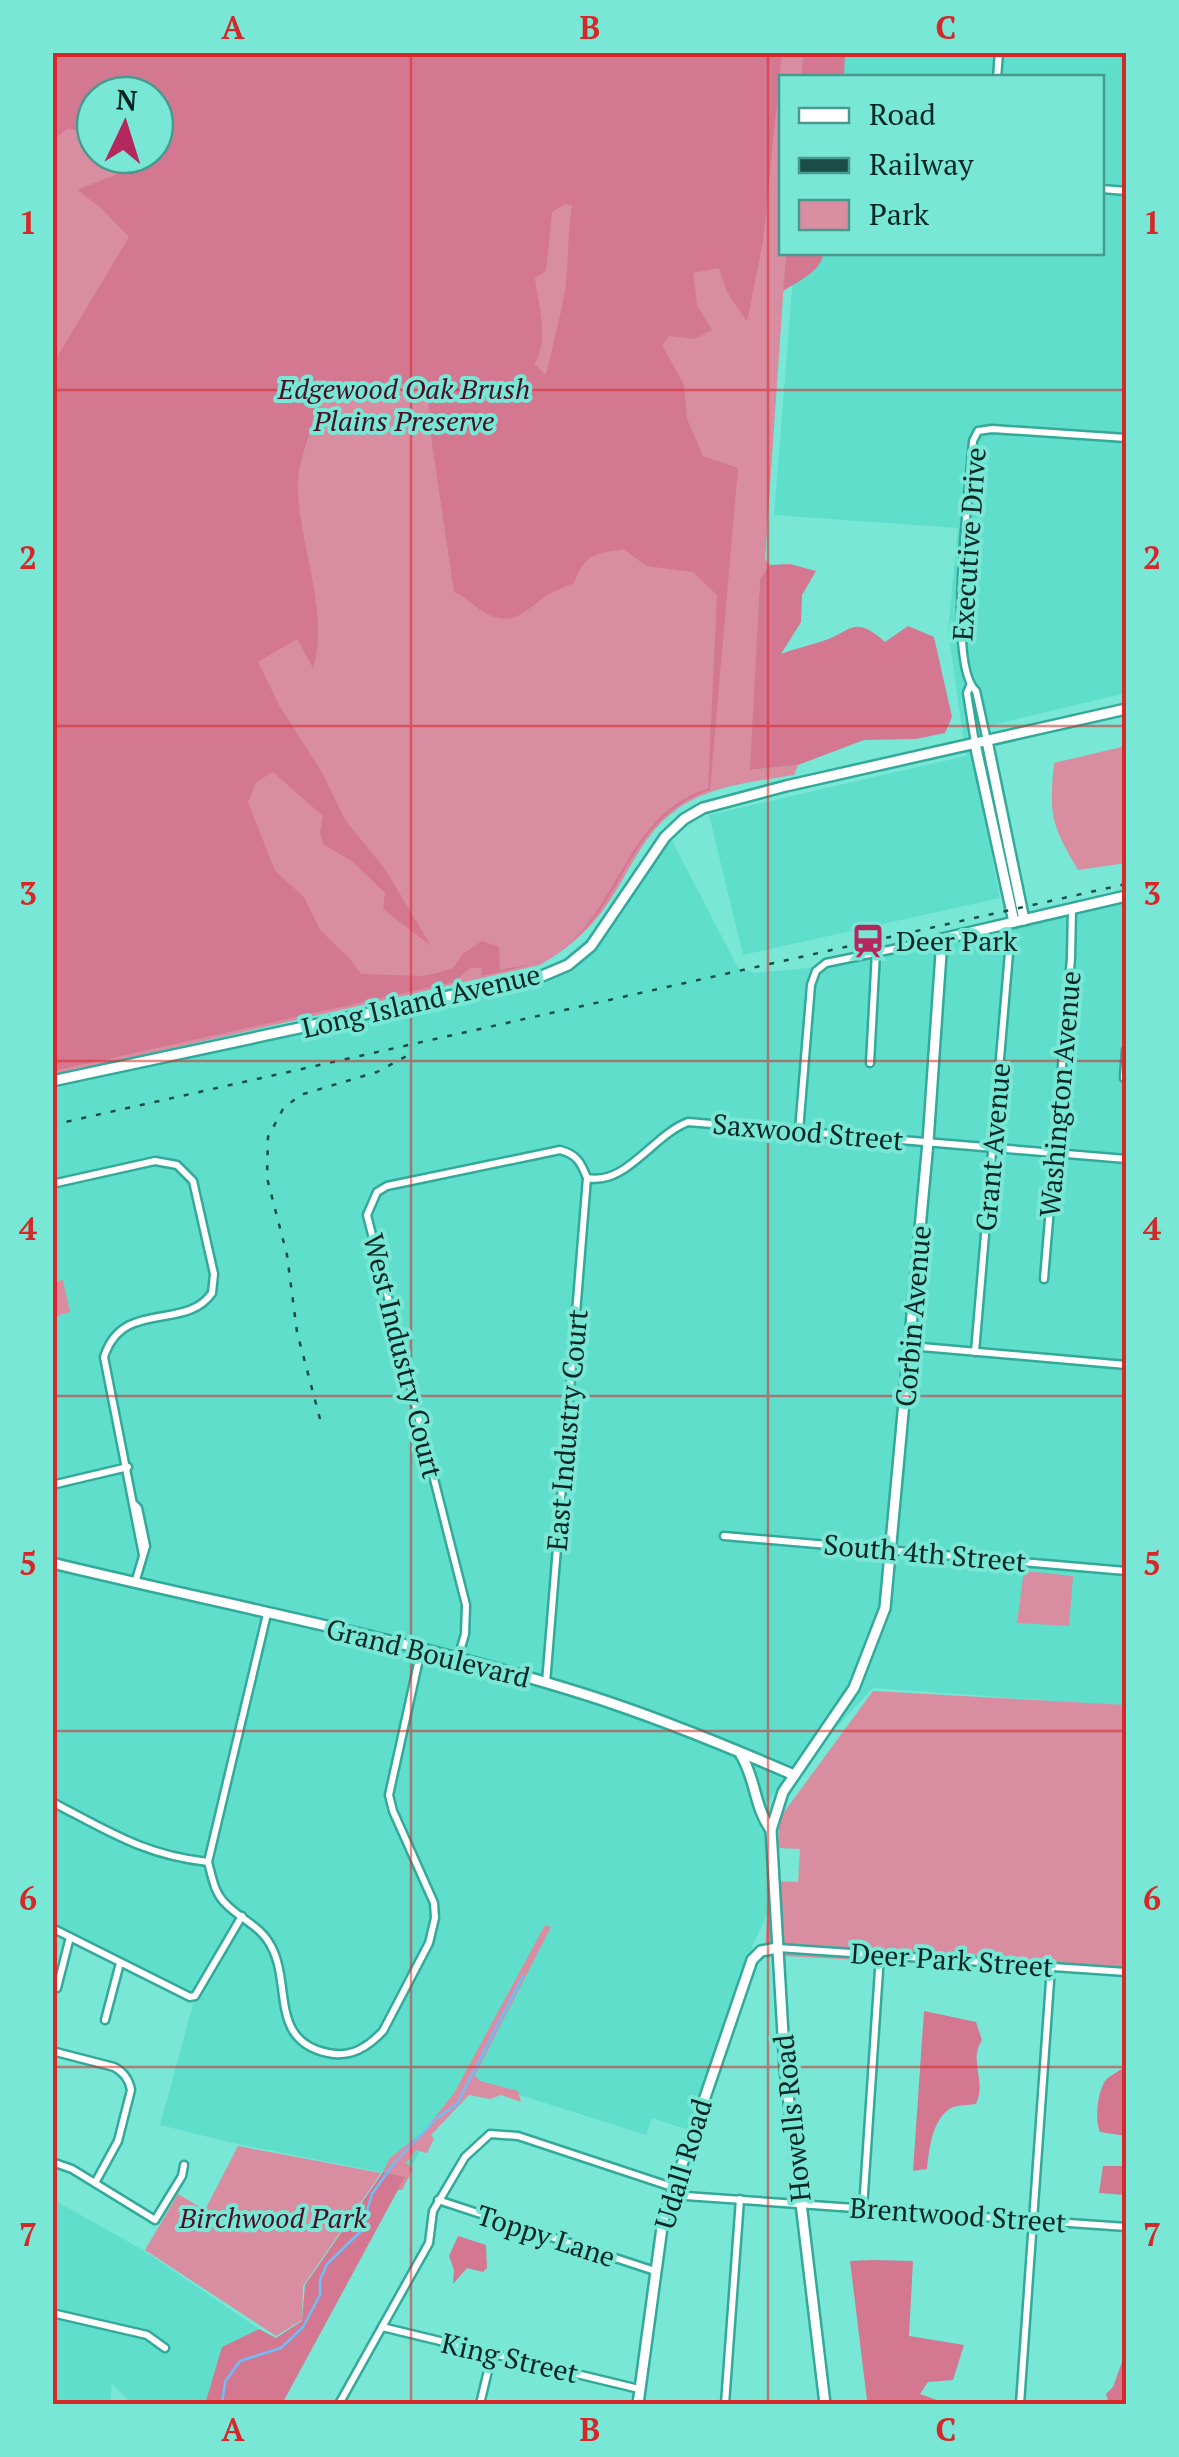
<svg xmlns="http://www.w3.org/2000/svg" width="1179" height="2457" viewBox="0 0 1179 2457" font-family="'PT Serif',serif">
	<style>
		.built { fill: #5fdecc }
		.green { fill: #d98da0; fill-rule: evenodd }
		.forest { fill: #d47791; fill-rule: evenodd }
		.lines { fill: none; stroke-linecap: round; stroke-linejoin: round }
		.stream { stroke: #6dbefb; stroke-width: 2.5 }
		.street-casing { stroke: #32a99a; stroke-width: 11 }
		.secondary-casing { stroke: #32a99a; stroke-width: 14 }
		.street { stroke: #fff; stroke-width: 6 }
		.secondary { stroke: #fff; stroke-width: 9 }
		.rail { stroke: #194d46; stroke-width: 2.5; stroke-dasharray: 5 10; stroke-linecap: butt }
		.grid { fill: none; stroke: #d62828; stroke-width: 2.5; stroke-opacity: 0.55 }
		.labels { text-anchor: middle; stroke-width: 8; stroke-linejoin: round; paint-order: stroke }
		.park-label { font-size: 28px; font-style: italic; fill: #4a1025; stroke: #78e7d6 }
		.street-label { font-size: 28px; fill: #022723; stroke: #78e7d6 }
		.poi-label { font-size: 28px; fill: #022723; stroke: #78e7d6; text-anchor: start }
		.neatline { fill: none; stroke: #d62828; stroke-width: 4 }
		.grid-label { font-size: 32px; text-anchor: middle; font-weight: bold; fill: #d62828 }
	</style>
	<rect width="100%" height="100%" fill="#78e7d6"/>
	<g class="built">
		<polygon points="811,53 1126,53 1126,693 967,731 1000,898 743,955 709,815 966,756 948,631 958,528 774,515 795,253 1102,252 1102,78 809,77"/>
		<polygon points="665,827 738,968 755,973 819,967 1126,896 1126,1706 873,1688 763,1806 768,1913 755,1940 688,2130 652,2118 646,2135 463,2077 405,2177 237,2144 160,2125 195,1997 53,1928 53,1077 541,969 565,958 588,938"/>
		<polygon points="52,2199 143,2250 259,2329 222,2347 205,2404 132,2404 112,2384 110,2404 53,2404"/>
	</g>
	<g class="green">
		<path d="M53,53h750l-2,24 -19,1v174l4,1 -21,306 5,6 -10,15 -9,190 47,-5 -4,10c-40,7 -84,10 -118,35 -35,25 -47,65 -72,99 -18,24 -38,41 -64,56l-487,110zM95,95h60v60h-60z"/>
		<path d="M1126,746v117l-48,7c-27,-46 -29,-54 -24,-107z"/>
		<polygon points="63,1280 70,1312 53,1317 53,1285 55,1284 53,1282"/>
		<polygon points="1024,1571 1073,1576 1069,1626 1017,1623"/>
		<polygon points="873,1691 1126,1705 1126,1974 765,1955 769,1881 798,1882 800,1849 778,1848 779,1819"/>
		<polygon points="545,1925 551,1927 475,2075 480,2081 518,2091 521,2102 501,2095 490,2099 469,2095 431,2135 434,2139 427,2153 416,2150 406,2163 413,2169 402,2190 398,2190 404,2177 383,2172 390,2158 424,2131 454,2093"/>
		<polygon points="238,2146 381,2173 303,2286 302,2320 276,2336 145,2250 178,2194 205,2210"/>
	</g>
	<g class="forest">
		<path d="M53,52l729,1 -19,188 -16,81 -20,-30 -8,-24 -26,5 4,32 15,25 -17,9 -26,-3 -7,9 22,40 3,34 16,37 35,12 -28,322c-86,30 -83,116 -149,160 -24,16 -53,20 -80,26l1,-8h-12l-16,14 -401,89v-707l76,-127 -28,-29 -24,-18 53,-21 7,-9 -3,-5h21v-60h-60v37l-28,-3 -14,11zM565,204l7,1c-5,29 -3,57 -7,86 -5,28 -13,57 -19,84l-12,-11c16,-22 4,-60 1,-86l11,-7 6,-59zM316,380l112,5 1,38 25,169c14,6 21,16 33,22 31,15 43,-10 64,-21 7,-4 16,-7 23,-10 11,-29 20,-29 50,-34l22,17 47,6 24,23 -9,194c-89,25 -91,145 -170,173 -12,4 -26,5 -38,8l-1,-23 -17,-6 -19,13 -10,14 -16,5 -15,3 -61,-2 -11,-15 -30,-29 -16,-33 -29,-26 -27,-69 8,-20 17,-10 50,44 -3,17 3,11 30,18 32,31 -2,16 48,37 -46,-77 -40,-49 -22,-46 -44,-69 -21,-43 39,-23 16,29c18,-56 -17,-129 -15,-188 1,-20 11,-41 15,-61 2,-13 2,-26 3,-39z"/>
		<polygon points="803,53 845,53 844,77 801,77"/>
		<path d="M786,253h38c-4,19 -25,28 -41,38z"/>
		<path d="M790,564l26,7 -14,24 -1,27 -20,32c13,-5 26,-8 39,-12 32,-9 32,-29 65,0l23,-16 26,11 18,80 -7,16 -29,6 -52,1 -66,25 -48,5 10,-191 10,-14z"/>
		<path d="M924,2011l52,11 6,18c-14,22 5,40 -6,64 -7,1 -19,1 -25,4 -19,11 -22,42 -24,61l-14,2z"/>
		<path d="M1126,2066v70l-26,-4c-5,-13 -3,-38 5,-51 5,-6 15,-10 21,-15z"/>
		<polygon points="1103,2166 1126,2166 1126,2195 1099,2193"/>
		<polygon points="383,2172 405,2177 282,2404 205,2404 222,2347 259,2329 276,2338 302,2321 305,2285"/>
		<polygon points="458,2236 486,2245 487,2268 483,2272 467,2268 453,2284 454,2270 449,2256"/>
		<polygon points="872,2260 913,2261 909,2336 964,2345 953,2380 928,2382 920,2394 948,2404 872,2404 867,2400 850,2261"/>
		<polygon points="1122,2362 1126,2362 1126,2404 1109,2404 1106,2394 1113,2387"/>
	</g>
	<g class="lines">
		<polyline class="stream" points="222,2404 225,2382 240,2361 281,2348 303,2327 320,2295 320,2280 327,2264 361,2231 372,2194 395,2162 437,2118 457,2104 523,1976"/>
		<g class="street-casing">
			<g id="street">
				<polyline points="997,78 999,52"/>
				<polyline points="1102,189 1126,191"/>
				<polyline points="970,686 967,693 975,743"/>
				<path d="M987,741l-11,-50c-30,-27 -6,-205 -3,-250l5,-10 14,-2 134,9"/>
				<polyline points="870,1063 876,952"/>
				<polyline points="1124,1078 1126,1050"/>
				<polyline points="799,1131 811,985 816,971 826,963 942,939"/>
				<path d="M587,1178c39,8 66,-43 101,-56l438,37"/>
				<path d="M52,1184l103,-23 22,4 16,16 21,93 -2,19c-27,39 -89,5 -108,64l39,198"/>
				<polyline points="1044,1279 1071,958 1072,908"/>
				<polyline points="910,1346 1126,1365"/>
				<polyline points="975,1352 1010,941"/>
				<polyline points="52,1485 128,1467"/>
				<polyline points="135,1505 138,1508 146,1546 135,1583"/>
				<polyline points="724,1536 1126,1571"/>
				<path d="M267,1614l-59,248c4,14 6,31 18,42 14,15 35,22 45,42 21,38 -2,95 57,107 23,5 40,-6 55,-22l46,-88 6,-25 -1,-15 -41,-92 -4,-16 32,-145"/>
				<path d="M458,1658l7,-24 1,-29 -99,-390 10,-23 10,-6 173,-36c16,4 21,12 27,28l-41,505"/>
				<path d="M52,1802c56,29 92,53 156,60"/>
				<polyline points="52,1928 190,1997 195,1996 242,1916"/>
				<polyline points="778,1948 1126,1972"/>
				<polyline points="57,1988 70,1937"/>
				<polyline points="105,2020 120,1963"/>
				<path d="M52,2051l62,16c10,5 15,12 17,23l-13,51 -23,42"/>
				<polyline points="52,2162 72,2169 155,2220 182,2176 184,2165"/>
				<polyline points="671,2195 1126,2227"/>
				<polyline points="438,2200 655,2271"/>
				<polyline points="863,2208 880,1955"/>
				<polyline points="52,2313 147,2335 165,2348"/>
				<polyline points="382,2327 639,2389"/>
				<polyline points="339,2404 429,2243 433,2211 465,2157 490,2134 518,2136 672,2187"/>
				<polyline points="480,2404 492,2354"/>
				<polyline points="725,2404 740,2199"/>
				<polyline points="1020,2404 1051,1967"/>
			</g>
		</g>
		<g class="secondary-casing">
			<g id="secondary">
				<polyline points="987,741 1024,920"/>
				<polyline points="975,744 1014,922"/>
				<polyline points="52,1081 542,976 568,965 591,946 665,837 684,819 703,808 786,786 1126,709"/>
				<path d="M52,1563c178,43 360,77 535,132 69,22 140,51 207,80"/>
				<path d="M741,1755c15,24 13,52 30,75"/>
				<polyline points="638,2404 663,2220 752,1960 761,1951 777,1948"/>
				<polyline points="825,2404 785,2069 771,1830 783,1792 854,1688 885,1608 928,1142 942,939 1126,896"/>
			</g>
		</g>
		<use href="#street" class="street"/>
		<use href="#secondary" class="secondary"/>
		<g class="rail">
			<polyline points="52,1125 1126,884"/>
			<polyline points="320,1419 297,1332 287,1255 267,1178 268,1137 283,1109 300,1095 377,1072 414,1052"/>
		</g>
	</g>
	<path class="grid" d="M411,52v2352M768,52v2352M52,390h1074M52,726h1074M52,1061h1074M52,1396h1074M52,1731h1074M52,2067h1074"/>
	<defs>
		<g id="station-bare" transform="scale(2.7)"><path d="M-3-6H3Q5-6 5-4V2Q5 4 3 4L4.5 6H3L1.5 4h-3L-3 6H-4.5L-3 4Q-5 4-5 2V-4Q-5-6-3-6ZM-3.5-4v3h7v-3ZM-3.5 1v1.5H-2V1ZM2 1v1.5H3.5V1Z" fill="#b5285e" stroke="#78e7d6" stroke-width="2.5" paint-order="stroke"/></g>
	</defs>
	<g fill-rule="evenodd">
		<use href="#station-bare" x="868" y="941"/>
	</g>
	<g class="labels">
		<g class="park-label">
			<text x="404" y="399">Edgewood Oak Brush<tspan x="404" dy="32">Plains Preserve</tspan></text>
			<text x="273" y="2228">Birchwood Park</text>
		</g>
		<g class="street-label">
			<text transform="translate(969 544) rotate(-86)" y="10">Executive Drive</text>
			<text transform="translate(421 1001) rotate(-13)" y="10">Long Island Avenue</text>
			<text transform="translate(1060 1094) rotate(-85)" y="10">Washington Avenue</text>
			<text transform="translate(808 1132) rotate(5)" y="10">Saxwood Street</text>
			<text transform="translate(993 1147) rotate(-85)" y="10">Grant Avenue</text>
			<text transform="translate(913 1316) rotate(-85)" y="10">Corbin Avenue</text>
			<text transform="translate(403 1356) rotate(76)" y="10">West Industry Court</text>
			<text transform="translate(567 1430) rotate(-85)" y="10">East Industry Court</text>
			<text transform="translate(925 1553) rotate(5)" y="10">South 4th Street</text>
			<text transform="translate(428 1653) rotate(14)" y="10">Grand Boulevard</text>
			<text transform="translate(952 1960) rotate(4)" y="10">Deer Park Street</text>
			<text transform="translate(792 2118) rotate(-96)" y="10">Howells Road</text>
			<text transform="translate(683 2164) rotate(-73)" y="10">Udall Road</text>
			<text transform="translate(958 2215) rotate(4)" y="10">Brentwood Street</text>
			<text transform="translate(546 2236) rotate(18)" y="10">Toppy Lane</text>
			<text transform="translate(510 2358) rotate(13)" y="10">King Street</text>
		</g>
		<g class="poi-label">
			<text x="896" y="951">Deer Park</text>
		</g>
	</g>
	<rect width="1179" height="2457" fill="none" stroke="#78e7d6" stroke-width="110"/>
	<rect x="779" y="75" width="325" height="180" fill="#78e7d6" stroke="#499a8e" stroke-width="2.5"/>
	<rect x="799" y="108" width="50" height="15" fill="#ffffff" stroke="#499a8e" stroke-width="2.5"/>
	<text x="869" y="125" font-size="30" fill="#022723">Road</text>
	<rect x="799" y="158" width="50" height="15" fill="#194d46" stroke="#499a8e" stroke-width="2.5"/>
	<text x="869" y="175" font-size="30" fill="#022723">Railway</text>
	<rect x="799" y="200" width="50" height="30" fill="#d98da0" stroke="#499a8e" stroke-width="2.5"/>
	<text x="869" y="225" font-size="30" fill="#022723">Park</text>
	<g transform="translate(125 125) rotate(4)"><circle r="48" fill="#78e7d6" stroke="#499a8e" stroke-width="2.5"/>
	<path d="M0-8L18 38L0 25L-18 38Z" fill="#b5285e"/>
	<text y="-15" font-size="28" font-weight="bold" text-anchor="middle" fill="#022723">N</text>
	</g>
	<rect x="55" y="55" width="1069" height="2347" class="neatline"/>
	<g class="grid-label">
		<text x="233" y="39">A</text>
		<text x="590" y="39">B</text>
		<text x="946" y="39">C</text>
		<text x="28" y="234">1</text>
		<text x="1152" y="234">1</text>
		<text x="28" y="569">2</text>
		<text x="1152" y="569">2</text>
		<text x="28" y="905">3</text>
		<text x="1152" y="905">3</text>
		<text x="28" y="1240">4</text>
		<text x="1152" y="1240">4</text>
		<text x="28" y="1575">5</text>
		<text x="1152" y="1575">5</text>
		<text x="28" y="1910">6</text>
		<text x="1152" y="1910">6</text>
		<text x="28" y="2246">7</text>
		<text x="1152" y="2246">7</text>
		<text x="233" y="2441">A</text>
		<text x="590" y="2441">B</text>
		<text x="946" y="2441">C</text>
	</g>
</svg>
